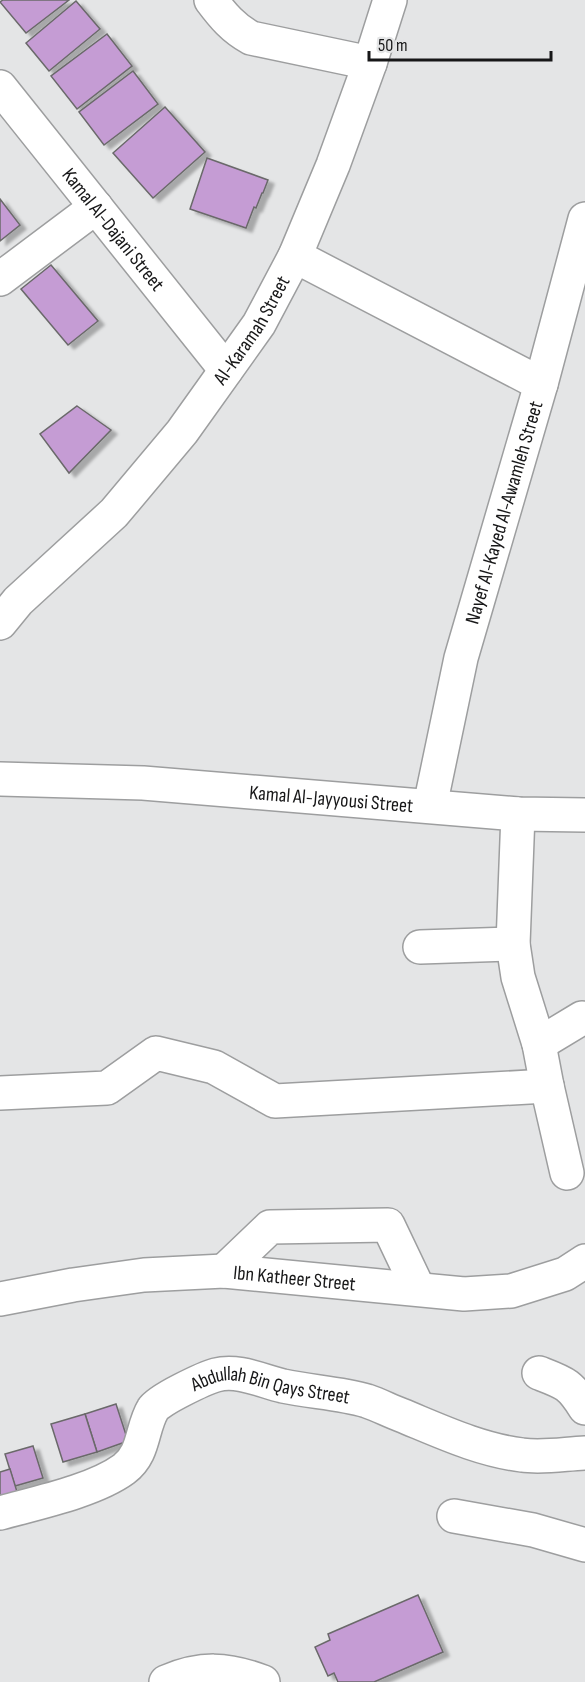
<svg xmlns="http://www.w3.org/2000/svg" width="585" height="1682" viewBox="0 0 585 1682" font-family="'Sofia Sans Condensed',sans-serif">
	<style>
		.building { fill: #c59cd4; stroke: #6a696a; stroke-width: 1.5; filter: url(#shadow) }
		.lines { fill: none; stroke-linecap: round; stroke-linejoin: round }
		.minor-casing { stroke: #9d9e9f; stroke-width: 36 }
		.minor { stroke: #fff; stroke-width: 33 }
		.labels { text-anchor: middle; stroke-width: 4.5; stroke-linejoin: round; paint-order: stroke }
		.street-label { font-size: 20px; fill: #171718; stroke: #e4e5e6 }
	</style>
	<defs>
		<filter id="shadow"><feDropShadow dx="6" dy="4" stdDeviation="1.5" flood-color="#0004"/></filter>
	</defs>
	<rect width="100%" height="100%" fill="#e4e5e6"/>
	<g class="building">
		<polygon points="3,0 69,0 26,33 0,2"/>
		<polygon points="76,1 100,29 49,71 26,43"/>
		<polygon points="107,34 132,66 77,109 51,76"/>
		<polygon points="133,71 158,104 104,145 79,112"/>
		<polygon points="165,107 205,152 153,198 113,153"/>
		<polygon points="207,158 268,180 263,193 262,193 256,208 254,207 246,228 190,209"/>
		<polygon points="0,199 20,225 0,241"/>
		<polygon points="51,265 98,321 68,345 21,289"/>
		<polygon points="77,406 111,430 69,473 40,434"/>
		<polygon points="116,1404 128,1441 97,1452 85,1414"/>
		<polygon points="85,1414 97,1452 63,1462 51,1424"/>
		<polygon points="33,1446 43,1478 15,1486 5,1454"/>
		<polygon points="10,1469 18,1495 0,1501 0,1472"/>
		<polygon points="418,1595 443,1652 374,1682 338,1682 334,1673 328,1676 315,1647 330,1640 328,1634"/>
	</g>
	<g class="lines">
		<g class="minor-casing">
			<g id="minor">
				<path d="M211,0c12,16 22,28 40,38l119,25"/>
				<path id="s1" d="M0,87l226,283"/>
				<polyline points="295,256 541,384"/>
				<polyline points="0,279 96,207"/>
				<path id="s2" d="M0,623l18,-22 96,-88 68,-81 77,-108 36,-68 38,-91 37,-102 20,-63"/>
				<path id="s3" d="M0,779l143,4 375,31 67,1"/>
				<path id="s4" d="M430,806l31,-148 80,-274 44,-165"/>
				<polyline points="518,814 513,944 518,977 539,1044 547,1086 567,1173"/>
				<polyline points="420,947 513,944"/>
				<polyline points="539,1044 582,1018"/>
				<polyline points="0,1093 107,1088 156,1053 214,1067 275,1101 547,1086"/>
				<polyline points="224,1271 270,1227 388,1225 418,1288"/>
				<path id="s5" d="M0,1299l73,-14 71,-10 80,-4 240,23 47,-3 54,-17 20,-13"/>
				<path d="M539,1373c26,10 31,11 46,35"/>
				<path id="s6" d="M0,1513c36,-10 94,-22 124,-44 21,-16 17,-40 29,-60 5,-9 52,-31 63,-34 22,-6 46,6 67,11 28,6 57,7 84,15 12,4 23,10 34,14 39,16 79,35 121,40 20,3 42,-1 63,-2"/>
				<polyline points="454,1516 533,1530 585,1545"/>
				<path d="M166,1682c35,-15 61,-14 97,0"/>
			</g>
		</g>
		<use href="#minor" class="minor"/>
	</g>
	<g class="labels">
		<g class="street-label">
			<text dy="7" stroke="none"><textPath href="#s1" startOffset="182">Kamal Al-Dajani Street</textPath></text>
			<text dy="7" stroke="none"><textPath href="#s2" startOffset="388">Al-Karamah Street</textPath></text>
			<text dy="7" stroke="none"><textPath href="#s4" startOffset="303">Nayef Al-Kayed Al-Awamleh Street</textPath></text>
			<text dy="7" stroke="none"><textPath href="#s3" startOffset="332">Kamal Al-Jayyousi Street</textPath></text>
			<text dy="7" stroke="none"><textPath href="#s5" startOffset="297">Ibn Katheer Street</textPath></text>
			<text dy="7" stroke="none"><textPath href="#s6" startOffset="327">Abdullah Bin Qays Street</textPath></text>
		</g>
	</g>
	<path d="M369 51v9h182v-9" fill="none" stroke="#171718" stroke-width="3"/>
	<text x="378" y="51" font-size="18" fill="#171718" stroke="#e4e5e6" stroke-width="4.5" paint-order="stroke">50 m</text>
</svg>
